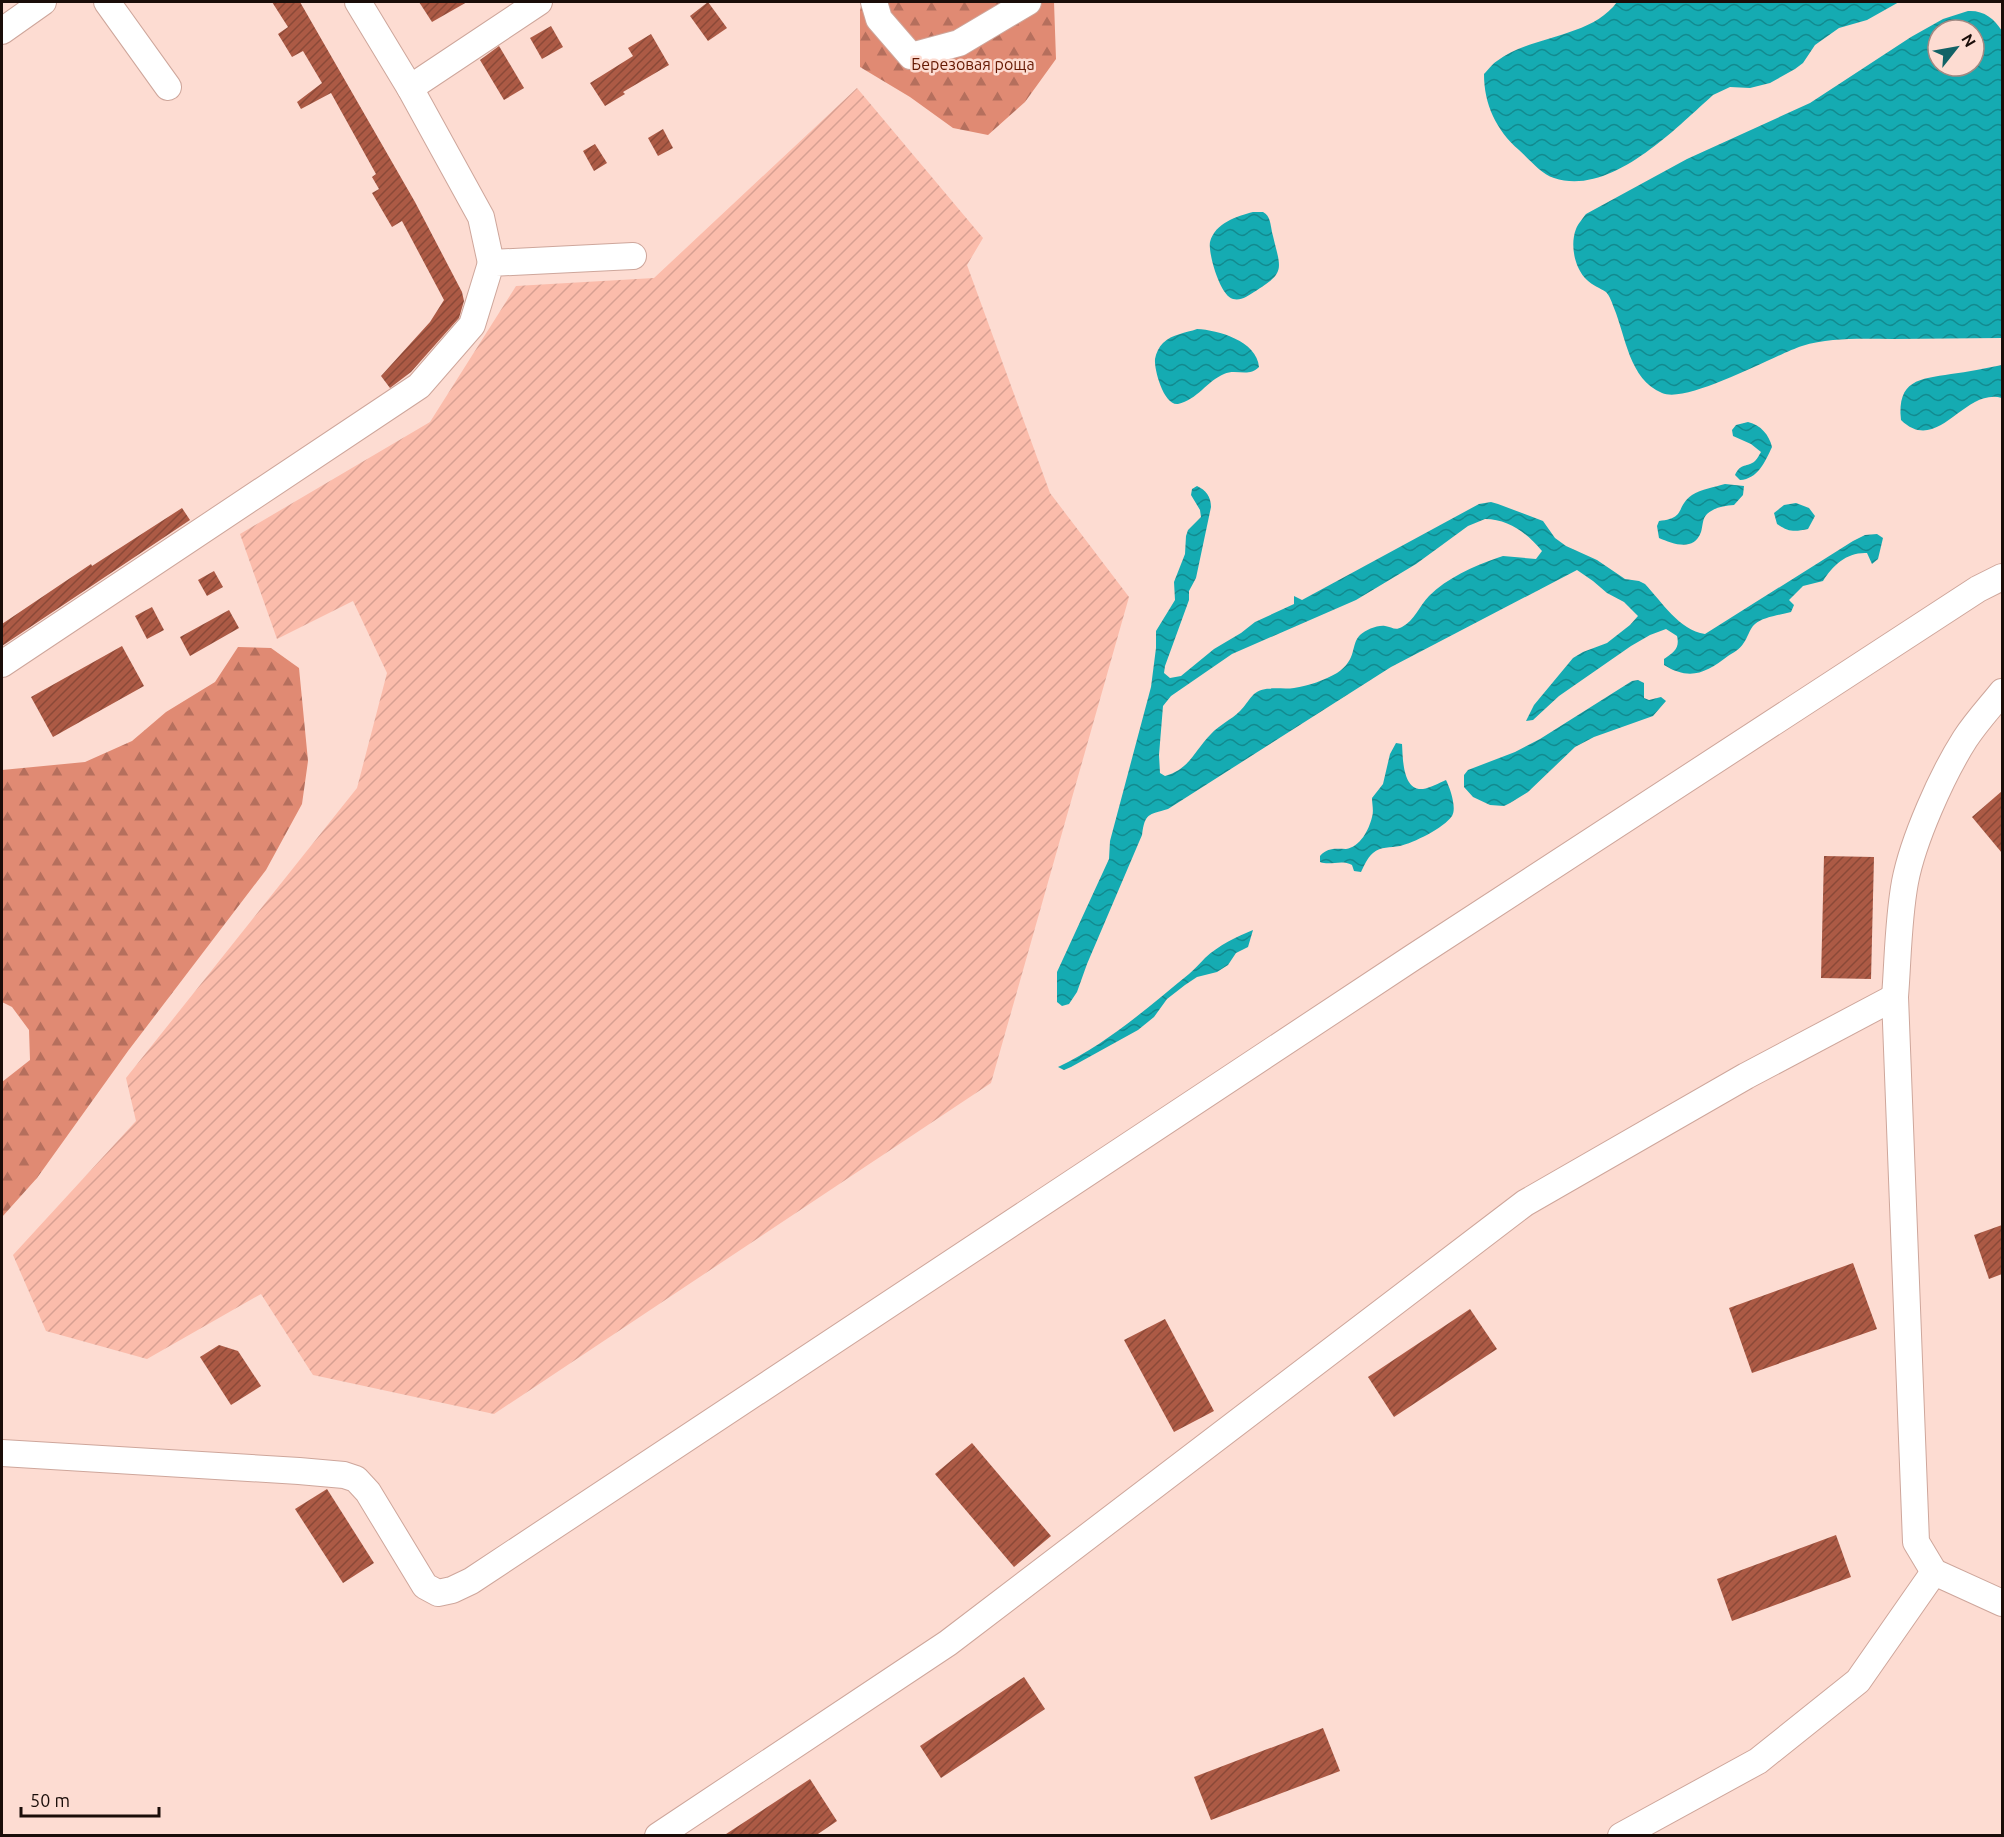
<svg xmlns="http://www.w3.org/2000/svg" width="2004" height="1837" viewBox="0 0 2004 1837" font-family="Ubuntu,sans-serif">
	<style>
		.forest { fill: url(#forest-firs) }
		.garden { fill: url(#garden-furrows) }
		.water { fill: url(#water-waves); fill-rule: evenodd }
		.building { fill: url(#building-hatch) }
		.lines { fill: none; stroke-linecap: round; stroke-linejoin: round }
		.minor-casing { stroke: #cea69b; stroke-width: 28 }
		.minor { stroke: #fff; stroke-width: 26 }
		.labels { text-anchor: middle; stroke-width: 5; stroke-linejoin: round; paint-order: stroke }
		.park-label { font-size: 16px; fill: #651802; stroke: #fddcd2 }
	</style>
	<defs>
		<pattern id="forest-firs" width="22" height="20" patternUnits="userSpaceOnUse" patternTransform="scale(1.5)"><rect width="22" height="20" fill="#e08a73"/><path d="M5 1l3.5 6h-7zM16 11l3.5 6h-7z" fill="#b56f5d"/></pattern>
		<pattern id="garden-furrows" width="10" height="10" patternUnits="userSpaceOnUse" patternTransform="scale(1.5)"><rect width="10" height="10" fill="#fbbcab"/><path d="M-1 1l2-2M0 10L10 0M9 11l2-2" fill="none" stroke="#d7a092"/></pattern>
		<pattern id="water-waves" width="16" height="10" patternUnits="userSpaceOnUse" patternTransform="scale(1.5)"><rect width="16" height="10" fill="#15abb2"/><path d="M0 5q4-4 8 0t8 0" fill="none" stroke="#128a8f"/></pattern>
		<pattern id="building-hatch" width="6" height="6" patternUnits="userSpaceOnUse" patternTransform="scale(1.5)"><rect width="6" height="6" fill="#ac5a45"/><path d="M-1 1l2-2M0 6l6-6M5 7l2-2" fill="none" stroke="#8b4938"/></pattern>
	</defs>
	<rect width="100%" height="100%" fill="#fddcd2"/>
	<g class="forest">
		<polygon points="862,2 1054,2 1056,59 1025,102 988,135 953,128 910,97 860,67 860,10"/>
		<polygon points="238,647 271,648 299,668 308,761 302,804 266,870 128,1051 37,1178 2,1217 2,1082 30,1060 29,1030 12,1007 2,1002 2,770 85,762 132,741 166,712 215,682"/>
	</g>
	<polygon class="garden" points="857,88 983,238 967,265 1050,493 1129,597 991,1083 494,1414 313,1375 261,1294 147,1359 46,1331 13,1255 136,1121 126,1078 357,788 387,673 353,601 277,639 240,534 430,422 516,286 654,278"/>
	<g class="water">
		<path d="M1617,2h282l-32,18 -28,8 -24,17 -12,18 -8,6 -25,14 -20,5 -20,-1 -17,8c-38,34 -103,102 -159,83 -13,-4 -25,-19 -35,-28 -23,-20 -35,-46 -35,-76 4,-4 8,-10 13,-13 34,-26 94,-23 120,-59z"/>
		<path d="M1968,11c15,-1 26,7 34,20v307c-36,0 -72,1 -109,1 -30,0 -62,-2 -91,7 -30,10 -114,58 -140,47 -33,-14 -36,-56 -48,-85 -2,-5 -4,-12 -8,-16 -6,-4 -14,-7 -19,-12 -13,-12 -17,-36 -11,-51 2,-5 7,-11 10,-15l101,-55 123,-56 101,-66 32,-18zM1938,30h36v36h-36z"/>
		<path d="M1253,212h10c9,5 7,15 10,24 8,34 13,36 -19,56 -6,4 -13,9 -21,7 -13,-3 -25,-46 -23,-57 5,-19 27,-26 43,-30z"/>
		<path d="M1197,329c21,1 60,12 62,38 -11,11 -23,1 -35,7 -17,7 -27,26 -46,30 -14,2 -24,-34 -23,-45 1,-6 4,-12 8,-16 9,-9 23,-10 34,-14z"/>
		<path d="M2002,365v33c-38,-11 -64,58 -101,22 -4,-40 18,-41 50,-46 17,-2 34,-6 51,-9z"/>
		<path d="M1748,422c13,3 21,13 24,25 -7,15 -14,32 -32,33l-5,-5c6,-13 12,-7 20,-14 3,-3 4,-6 6,-9l-10,-8 -18,-8 -1,-6 4,-5z"/>
		<path d="M1725,484l19,2 -1,9 -9,10c-10,1 -19,2 -27,9 -5,5 -4,12 -6,18 -7,20 -28,12 -42,6l-2,-12 2,-5c28,-3 16,-14 33,-26 9,-6 23,-8 33,-11z"/>
		<path d="M1197,486c9,4 14,11 14,21l-15,71 -7,13v9l-24,66 -1,7 6,5 11,-2 33,-27 27,-16 14,-11 39,-18v-8l8,4 177,-96 12,-2 7,2 45,17 12,17 11,8 31,14 28,19 14,2 6,3c17,18 34,46 60,50l148,-93 12,-6 12,-1 6,4 -5,21 -6,5 -5,-11c-20,-1 -34,12 -44,28l-20,5 -14,14 5,5 -3,7c-11,3 -28,5 -36,12 -6,5 -7,14 -12,20 -3,5 -10,9 -15,12 -22,17 -38,25 -64,9v-6c10,-7 16,-11 13,-23l-11,-7 -16,6 -19,11 -72,50 -26,24 -7,1 8,-16 39,-47 10,-6 24,-9 23,-18 8,-9 -14,-14 -17,-9 -14,-12 -16,-11 -186,97 -223,142c-20,6 -23,4 -26,26l-55,129 -10,28 -8,12 -7,2 -5,-4v-30l52,-113 1,-18 41,-154 5,-39v-17l19,-31 -1,-18 11,-28 1,-18 2,-6 13,-13 -1,-7 -9,-15 1,-6zM1485,519c24,0 43,15 57,32l-6,8 -33,-3 -6,2c-23,8 -50,20 -68,38 -9,9 -15,25 -27,31 -7,4 -10,0 -17,-1 -8,-1 -19,4 -25,9 -10,10 -2,24 -23,38 -12,7 -29,13 -43,15 -12,2 -30,-3 -40,6 -5,5 -9,12 -14,17 -9,9 -21,14 -29,23 -17,17 -21,35 -46,42l-5,-3 -1,-18 4,-49 8,-10 61,-42 124,-54 60,-36 52,-38z"/>
		<path d="M1796,503l13,5 6,8 -7,13c-14,3 -19,3 -31,-5l-3,-11 10,-8z"/>
		<polygon points="1638,680 1644,683 1644,698 1649,700 1661,697 1666,701 1653,716 1594,737 1575,747 1528,792 1510,803 1504,806 1490,805 1473,797 1464,787 1464,775 1468,770 1515,752 1540,739 1632,681"/>
		<path d="M1396,743l6,1c1,13 0,47 21,45 7,-1 16,-6 23,-9 4,8 11,28 6,36 -8,12 -39,27 -52,30 -10,2 -19,0 -27,7 -6,5 -9,13 -12,19l-7,-1 -2,-6c-11,-6 -21,1 -32,-3v-6c8,-9 16,-7 26,-7 14,-2 23,-19 26,-32 2,-6 0,-13 0,-19l11,-14 7,-30z"/>
		<path d="M1253,930l-5,17 -12,6 -8,12 -11,7 -20,5 -12,8 -18,14 -13,18 -16,13 -67,37 -7,3 -6,-3c49,-23 89,-59 131,-93 6,-5 11,-11 16,-16 14,-13 31,-21 48,-28z"/>
	</g>
	<g class="building">
		<polygon points="272,2 300,2 415,202 462,292 464,301 459,318 411,372 390,388 381,376 430,322 444,300 402,221 392,227 372,193 379,189 372,177 376,174 331,93 301,109 297,102 322,83 303,51 292,57 278,34 288,27"/>
		<polygon points="419,2 467,2 432,22"/>
		<polygon points="708,2 727,28 708,41 690,16"/>
		<polygon points="551,26 563,47 542,59 530,38"/>
		<polygon points="651,34 669,65 623,92 625,94 605,106 590,83 633,56 628,48"/>
		<polygon points="499,46 524,88 504,100 480,60"/>
		<polygon points="663,129 673,148 658,156 648,138"/>
		<polygon points="595,144 607,163 594,171 583,151"/>
		<polygon points="182,508 190,520 2,646 2,624 91,564 92,566"/>
		<polygon points="214,571 223,587 207,596 198,580"/>
		<polygon points="152,607 164,630 147,639 135,616"/>
		<polygon points="229,610 239,628 190,656 180,637"/>
		<polygon points="122,646 144,686 53,737 31,697"/>
		<polygon points="2002,791 2002,853 1972,817"/>
		<polygon points="1824,856 1874,857 1871,979 1821,978"/>
		<polygon points="2002,1225 2002,1274 1989,1279 1974,1235"/>
		<polygon points="1853,1263 1877,1329 1752,1373 1729,1308"/>
		<polygon points="1470,1309 1497,1349 1394,1417 1368,1377"/>
		<polygon points="1165,1319 1214,1411 1174,1432 1124,1340"/>
		<polygon points="219,1345 238,1351 261,1386 231,1405 200,1357"/>
		<polygon points="972,1443 1051,1536 1014,1567 935,1474"/>
		<polygon points="327,1489 374,1563 343,1583 295,1509"/>
		<polygon points="1836,1535 1851,1577 1732,1621 1717,1579"/>
		<polygon points="1024,1677 1045,1709 941,1778 920,1746"/>
		<polygon points="1323,1728 1340,1771 1211,1820 1194,1777"/>
		<polygon points="810,1779 837,1821 815,1836 723,1836"/>
	</g>
	<g class="lines">
		<g class="minor-casing">
			<g id="minor">
				<polyline points="107,2 168,87"/>
				<polyline points="358,2 410,88 481,217 491,263"/>
				<polyline points="874,2 879,19 911,56 959,43 1028,2"/>
				<polyline points="2,31 43,2"/>
				<polyline points="410,88 539,2"/>
				<polyline points="2,664 419,386 472,325 491,263 633,256"/>
				<path d="M2002,692c-12,15 -26,30 -37,47 -23,36 -52,101 -60,143 -7,38 -7,77 -10,115l21,545 18,30 68,31"/>
				<polyline points="2,1453 299,1471 344,1475 356,1479 368,1492 425,1586 438,1593 452,1590 471,1581 1412,958 1978,589 2002,577"/>
				<polyline points="658,1836 948,1643 1525,1203 1746,1076 1895,997"/>
				<polyline points="1621,1836 1758,1761 1858,1681 1934,1572"/>
			</g>
		</g>
		<use href="#minor" class="minor"/>
	</g>
	<g class="labels">
		<g class="park-label">
			<text x="973" y="70">Березовая роща</text>
		</g>
	</g>
	<rect width="2004" height="1837" fill="none" stroke="#1a0d09" stroke-width="6"/>
	<g transform="translate(1956 48) rotate(59)"><circle r="28" fill="#fddcd2" stroke="#a28982" stroke-width="1.5"/>
	<path d="M0-4.5L10 22L0 15L-10 22Z" fill="#116266"/>
	<text y="-9" font-size="16" font-weight="bold" text-anchor="middle" fill="#1a0d09">N</text>
	</g>
	<path d="M21 1807v9h138v-9" fill="none" stroke="#1a0d09" stroke-width="3"/>
	<text x="30" y="1807" font-size="18" fill="#1a0d09" stroke="#fddcd2" stroke-width="4.5" paint-order="stroke">50 m</text>
</svg>
